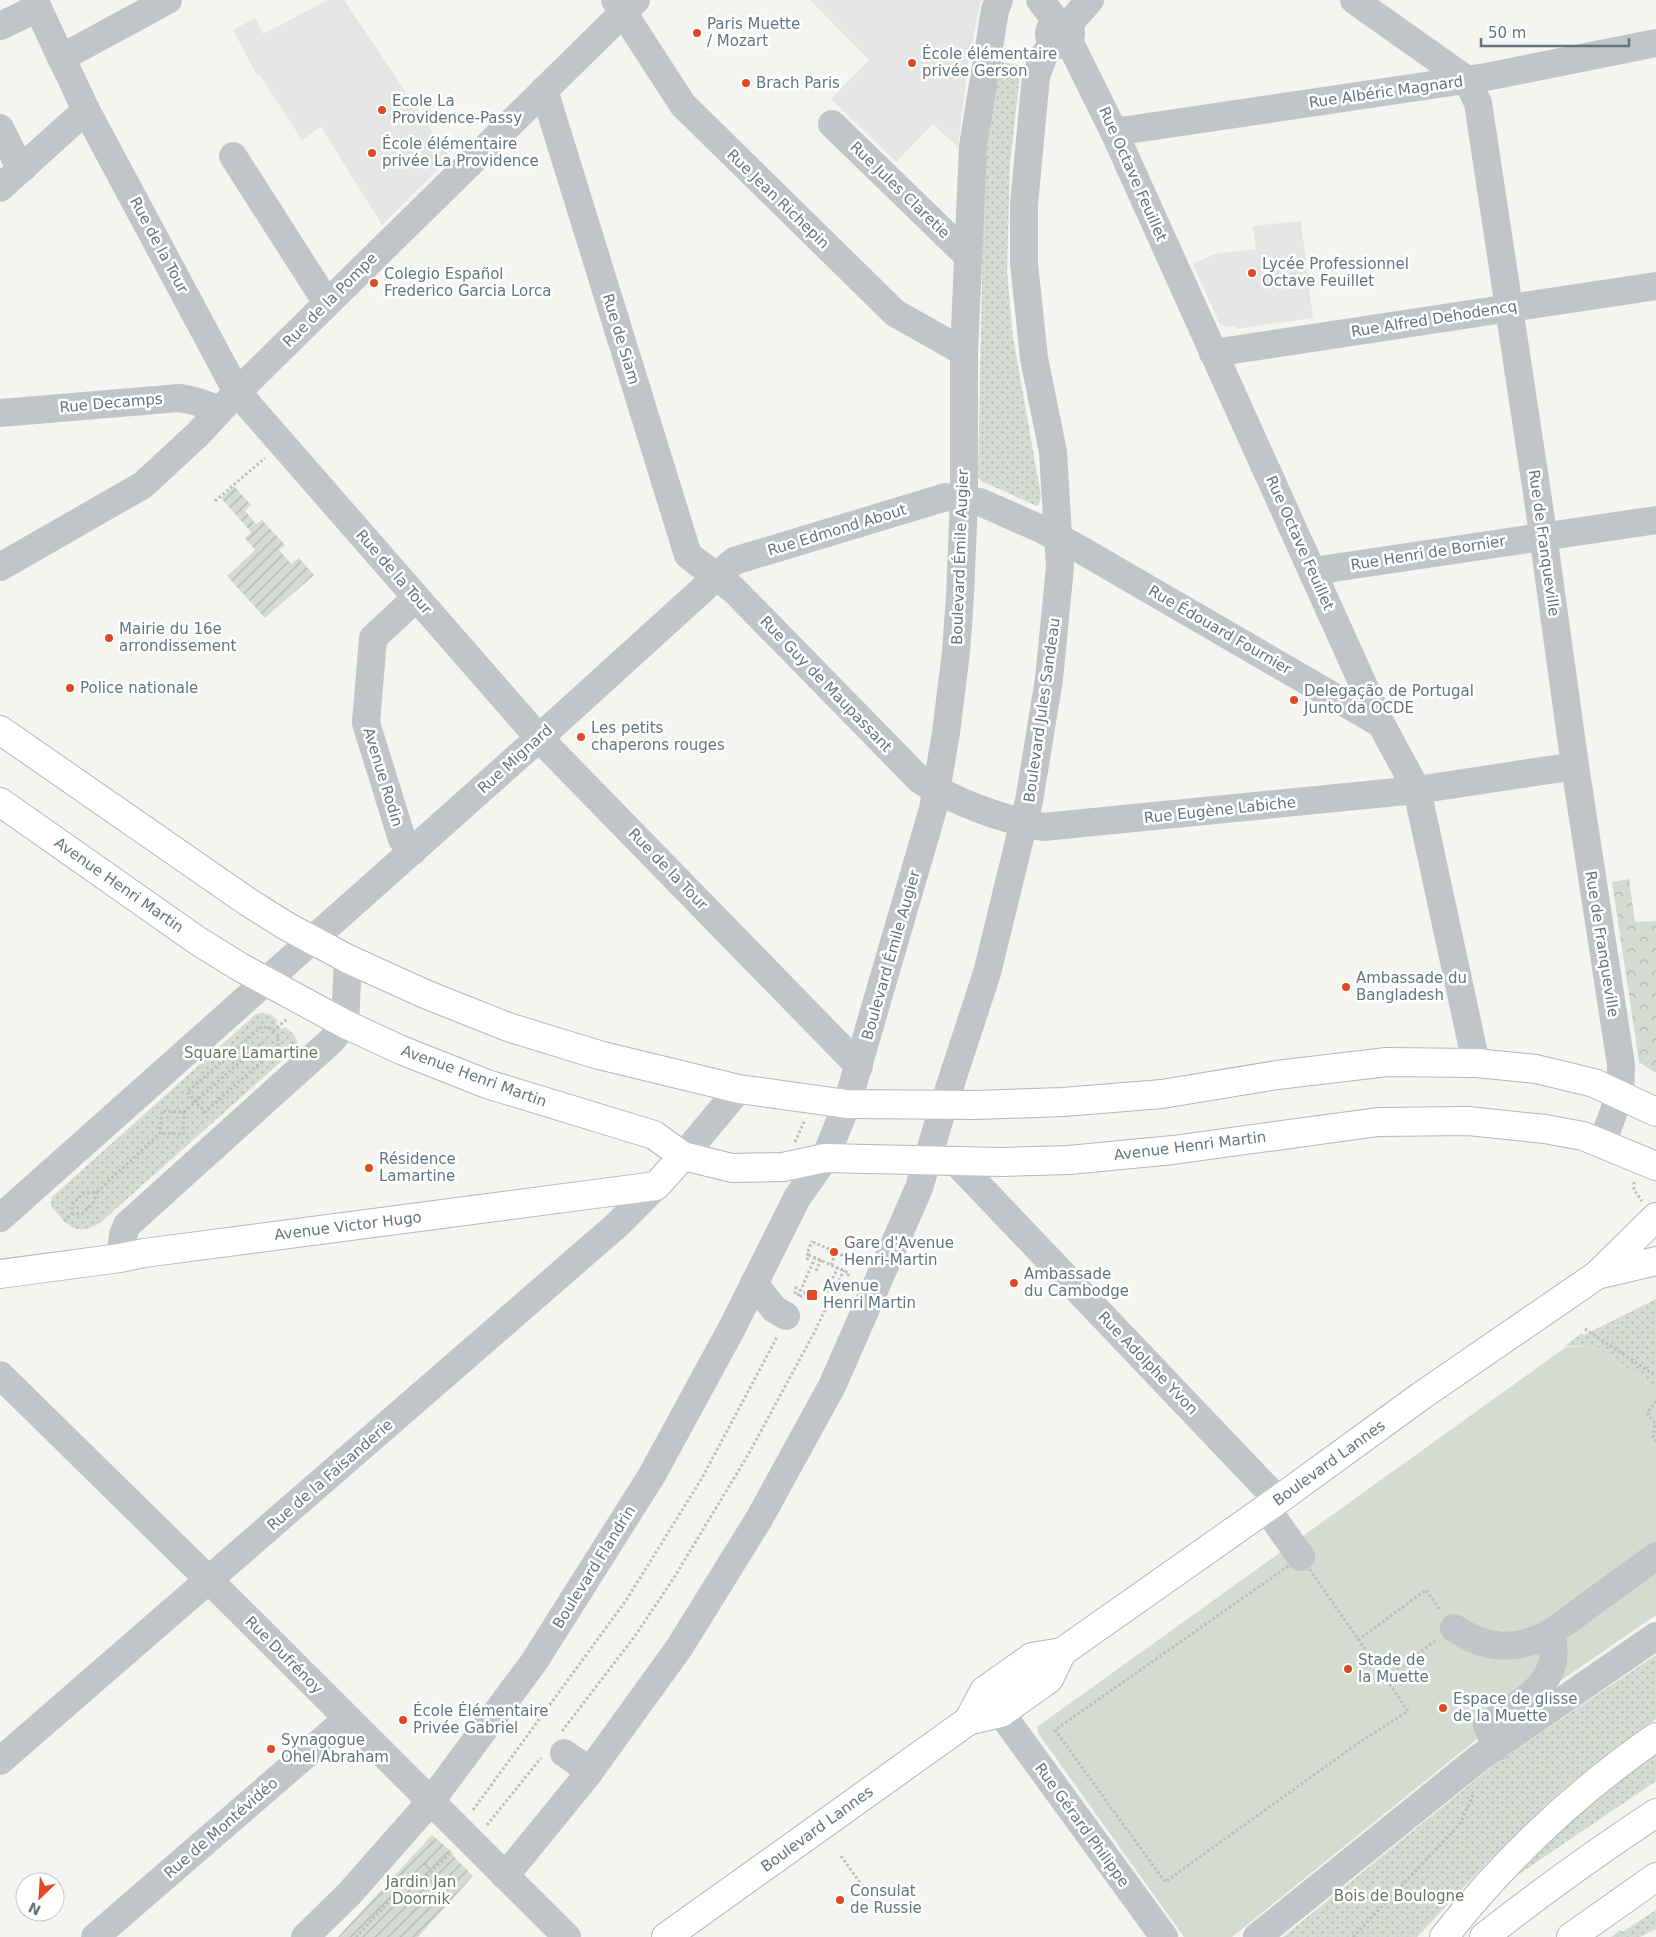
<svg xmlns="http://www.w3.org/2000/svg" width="1656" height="1937" viewBox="0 0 1656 1937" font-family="'DejaVu Sans',sans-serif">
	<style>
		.built { fill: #e5e6e4 }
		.grass { fill: url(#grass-dots) }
		.forest { fill: url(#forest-crowns) }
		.garden { fill: url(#garden-furrows) }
		.pitch { fill: #d5dbd1 }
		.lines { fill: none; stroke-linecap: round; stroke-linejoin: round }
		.major-casing { stroke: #b2b7ba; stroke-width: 30 }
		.highway-casing { stroke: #b4b7ba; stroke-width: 30 }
		.path { stroke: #bbbdbf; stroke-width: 3; stroke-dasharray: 2.5 2.5; stroke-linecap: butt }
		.minor { stroke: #c1c5c8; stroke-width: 28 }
		.major { stroke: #fff; stroke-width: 28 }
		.highway { stroke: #fff; stroke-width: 28 }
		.poi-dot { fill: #e14924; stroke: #fff; stroke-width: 2 }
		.labels { text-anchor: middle; stroke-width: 5; stroke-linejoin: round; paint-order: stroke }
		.poi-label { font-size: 15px; fill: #637581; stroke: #fff; text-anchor: start }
		.street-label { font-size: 15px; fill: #637581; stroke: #fff }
		.park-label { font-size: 15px; fill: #677862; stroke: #fff }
	</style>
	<defs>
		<pattern id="grass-dots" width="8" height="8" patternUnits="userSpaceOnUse" patternTransform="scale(1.25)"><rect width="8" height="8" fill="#d5dbd1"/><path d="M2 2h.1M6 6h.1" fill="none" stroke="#b0b6af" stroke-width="1.8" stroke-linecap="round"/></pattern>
		<pattern id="forest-crowns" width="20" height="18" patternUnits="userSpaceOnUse" patternTransform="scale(1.25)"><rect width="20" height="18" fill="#d5dbd1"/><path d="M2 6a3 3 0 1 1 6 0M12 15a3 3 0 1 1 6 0" fill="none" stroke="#b0b6af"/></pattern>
		<pattern id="garden-furrows" width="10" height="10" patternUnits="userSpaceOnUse" patternTransform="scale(1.25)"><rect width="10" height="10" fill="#d5dbd1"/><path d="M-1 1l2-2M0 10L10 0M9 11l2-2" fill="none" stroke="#b0b6af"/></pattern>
	</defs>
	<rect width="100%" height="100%" fill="#f4f4f0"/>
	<g class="built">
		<polygon points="328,0 344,0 450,158 382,225 321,127 302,140 259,74 257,75 233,30 255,18 263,34"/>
		<polygon points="810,0 981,0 969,56 958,147 933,124 896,162 831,99 869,60"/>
		<polygon points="1301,221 1313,318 1235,329 1235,326 1226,327 1219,323 1193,264 1214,254 1256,249 1253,226"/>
	</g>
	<g class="grass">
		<polygon points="999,62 1021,65 1010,164 1007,271 1013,337 1041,496 1039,504 1037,506 981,481 978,477 984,179 990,117"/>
		<path d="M261,1013l9,1 8,7 -2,3 6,5 3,-2c9,7 16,12 9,23l-194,173c-26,15 -33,1 -49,-17l1,-9 204,-183z"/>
		<polygon points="1656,1299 1656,1388 1596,1347 1565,1346 1582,1333 1584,1335"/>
		<path d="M1656,1655v64c-39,27 -77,55 -111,87 -45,41 -86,87 -128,131h-134l212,-173z"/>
		<polygon points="1656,1753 1656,1781 1512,1879 1511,1878 1578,1813 1624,1776"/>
		<polygon points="1656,1910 1656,1929 1640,1937 1611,1937 1621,1930 1623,1932"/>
	</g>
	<polygon class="forest" points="1629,879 1635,922 1656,921 1656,1073 1639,1062 1612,882"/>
	<g class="garden">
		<polygon points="234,486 251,505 245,511 256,524 262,520 285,545 279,550 291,564 299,558 314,575 265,618 227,576 255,550 245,538 251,532 221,498"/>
		<polygon points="432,1835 452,1852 454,1857 473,1876 418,1937 338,1937"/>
	</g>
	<polygon class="pitch" points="1566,1347 1596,1347 1656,1388 1656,1615 1482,1735 1232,1937 1184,1937 1038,1733 1037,1727"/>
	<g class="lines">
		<g class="major-casing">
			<g id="major">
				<polyline points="0,730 248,902 288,927 348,959 425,994 508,1027 599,1055 739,1089 847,1104 976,1105 1063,1102 1162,1094 1277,1075 1387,1062 1476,1063 1536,1069 1594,1083 1656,1112"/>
				<polyline points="0,802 198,941 240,967 345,1024 401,1050 487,1084 654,1135 683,1156 732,1168 783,1167 825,1158 1002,1162 1069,1160 1173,1150 1378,1122 1468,1121 1545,1129 1583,1136 1656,1166"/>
				<polyline points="0,1274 120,1258 144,1253 656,1186 683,1156"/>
				<polyline points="1597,1275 1656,1261"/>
				<polyline points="968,1721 984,1691 1032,1657 1062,1652 1278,1500 1421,1396 1597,1275 1656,1217"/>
				<polyline points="666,1937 968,1721 1001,1713 1049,1679 1062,1652"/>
			</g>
		</g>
		<g class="highway-casing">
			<g id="highway">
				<path d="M1444,1937c61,-78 131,-144 212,-200"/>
				<path d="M1484,1937c56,-44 113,-85 172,-124"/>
				<polyline points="1571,1937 1656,1877"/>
			</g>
		</g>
		<g class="path">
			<polyline points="215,501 265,458"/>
			<polygon points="264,1027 269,1028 278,1035 278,1047 205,1112 187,1092 260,1028"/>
			<polyline points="273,1031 287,1019"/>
			<polyline points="184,1112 261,1043"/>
			<polyline points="795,1142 805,1120"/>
			<polyline points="1634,1182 1634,1190 1642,1201"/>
			<polyline points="97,1192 160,1133 162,1111 184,1112 183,1134 160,1133"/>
			<polyline points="64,1221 72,1214 72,1205 83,1193 97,1192 93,1203 82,1214 72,1214"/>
			<polyline points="813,1242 862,1264"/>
			<polyline points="809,1255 807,1254 812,1241"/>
			<polyline points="807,1260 809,1255 849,1273 847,1277"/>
			<polyline points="831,1265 836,1252"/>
			<polyline points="816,1271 821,1260"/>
			<polyline points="795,1294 796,1286"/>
			<polyline points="798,1296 815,1258"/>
			<polyline points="800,1297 807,1291"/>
			<polyline points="835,1303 826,1310 824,1297 838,1267"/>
			<polyline points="1585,1329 1656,1376"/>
			<polyline points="1656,1401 1647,1413 1655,1423 1653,1437 1656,1441"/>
			<polygon points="1301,1557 1408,1711 1357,1744 1165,1882 1055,1730"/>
			<polyline points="1358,1640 1426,1590 1441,1611"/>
			<polyline points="1385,1678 1435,1641"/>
			<polyline points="562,1731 635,1636 675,1576 748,1455 814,1333 844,1270"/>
			<polyline points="473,1810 627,1599 702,1478 777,1337"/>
			<polyline points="487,1825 541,1758"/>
			<polyline points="841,1856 863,1887"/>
			<polyline points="427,1864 425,1865 438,1878 439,1877"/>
			<polyline points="405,1884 419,1884 451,1852"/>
			<polyline points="356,1937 405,1884 395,1876"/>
			<polyline points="1353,1937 1459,1825 1474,1793"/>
		</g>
		<g class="minor">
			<polyline points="34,0 86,110 237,392 539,738 859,1066"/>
			<polyline points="615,0 683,105 895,313 964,352"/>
			<polyline points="1040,0 1057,22"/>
			<polyline points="1354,0 1467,80 1478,103 1540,513 1575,766 1621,1065 1620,1095 1602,1143"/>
			<circle cx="1060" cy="34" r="11"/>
			<polyline points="1068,25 1090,0"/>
			<polyline points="0,26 38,8"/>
			<polyline points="1069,41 1114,132 1381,724 1417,790 1476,1063"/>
			<polyline points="61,58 168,0"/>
			<path d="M544,90l144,465 46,35 186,190c39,24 78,38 123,47l374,-37 158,-24"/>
			<polyline points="832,124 968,256"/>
			<polyline points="0,128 15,158 23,168"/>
			<polyline points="1114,132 1486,77 1656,43"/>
			<polyline points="233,156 327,303"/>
			<polyline points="0,188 86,110"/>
			<polyline points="1213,353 1656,286"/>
			<path d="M0,413l179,-15c15,2 26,5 40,13"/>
			<polyline points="0,567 143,485 198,434 237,392 636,0"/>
			<polyline points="1313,571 1656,520"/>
			<polyline points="413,851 402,839 366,723 373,638 416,598"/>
			<polyline points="683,1156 739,1089"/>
			<polyline points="955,1161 1278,1500"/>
			<polyline points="0,1218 539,738 734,561 946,497 980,502 1041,529 1076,547 1381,724"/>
			<polyline points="120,1258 123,1235 127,1225 331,1041 345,1024 348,959"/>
			<polyline points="754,1283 774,1309 786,1316"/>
			<polyline points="0,1375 209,1580 567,1937"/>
			<polyline points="1266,1508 1301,1557"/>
			<path d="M1454,1628c33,22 62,24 98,4l104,-76"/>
			<polyline points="1001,1713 1164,1937"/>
			<path d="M1496,1747l-9,-22c23,-16 61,-34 66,-65 1,-9 0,-19 -1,-28"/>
			<polyline points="564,1753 590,1771"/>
			<polyline points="0,1761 617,1225 656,1186"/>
			<polyline points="505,1876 585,1778 679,1648 759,1519 832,1386 919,1188 944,1104 987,973 1029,801 1049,679 1060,567 1053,452 1034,358 1024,263 1024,204 1036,76 1044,55 1054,43"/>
			<polyline points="95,1937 347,1719"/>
			<polyline points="305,1937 349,1894 431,1801 534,1662 652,1475 732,1328 797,1198 825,1158 847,1104 933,809 946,733 956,652 960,596 964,499 964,352 973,146 995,10 999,0"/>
			<polyline points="1257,1937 1479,1758 1656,1636"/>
		</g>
		<use href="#major" class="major"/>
		<use href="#highway" class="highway"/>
	</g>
	<g class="poi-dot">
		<circle cx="697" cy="33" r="5"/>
		<circle cx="912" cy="63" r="5"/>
		<circle cx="746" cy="83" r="5"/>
		<circle cx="382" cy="110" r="5"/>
		<circle cx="372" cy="153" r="5"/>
		<circle cx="1252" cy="273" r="5"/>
		<circle cx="374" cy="283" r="5"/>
		<circle cx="109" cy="638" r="5"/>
		<circle cx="70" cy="688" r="5"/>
		<circle cx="1294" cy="700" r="5"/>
		<circle cx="581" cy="737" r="5"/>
		<circle cx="1346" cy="987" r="5"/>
		<circle cx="369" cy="1168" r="5"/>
		<circle cx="834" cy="1252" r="5"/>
		<circle cx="1014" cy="1283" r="5"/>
		<rect x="806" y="1289" width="12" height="12" rx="2.5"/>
		<circle cx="1348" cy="1669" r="5"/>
		<circle cx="1443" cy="1708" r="5"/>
		<circle cx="403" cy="1720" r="5"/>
		<circle cx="271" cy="1749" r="5"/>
		<circle cx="840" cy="1900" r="5"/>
	</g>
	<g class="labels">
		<g class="poi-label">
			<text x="707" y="29">Paris Muette<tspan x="707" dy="17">/ Mozart</tspan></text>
			<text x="922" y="59">École élémentaire<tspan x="922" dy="17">privée Gerson</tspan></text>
			<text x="756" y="88">Brach Paris</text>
			<text x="392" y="106">Ecole La<tspan x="392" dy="17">Providence-Passy</tspan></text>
			<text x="382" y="149">École élémentaire<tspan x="382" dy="17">privée La Providence</tspan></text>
			<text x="1262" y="269">Lycée Professionnel<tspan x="1262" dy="17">Octave Feuillet</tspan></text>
			<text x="384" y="279">Colegio Español<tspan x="384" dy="17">Frederico Garcia Lorca</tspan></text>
			<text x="119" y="634">Mairie du 16e<tspan x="119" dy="17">arrondissement</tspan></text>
			<text x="80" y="693">Police nationale</text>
			<text x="1304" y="696">Delegação de Portugal<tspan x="1304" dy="17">Junto da OCDE</tspan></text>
			<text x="591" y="733">Les petits<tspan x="591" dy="17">chaperons rouges</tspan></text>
			<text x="1356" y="983">Ambassade du<tspan x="1356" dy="17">Bangladesh</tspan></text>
			<text x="379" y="1164">Résidence<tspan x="379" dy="17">Lamartine</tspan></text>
			<text x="844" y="1248">Gare d'Avenue<tspan x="844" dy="17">Henri-Martin</tspan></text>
			<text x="1024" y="1279">Ambassade<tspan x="1024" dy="17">du Cambodge</tspan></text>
			<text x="823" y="1291">Avenue<tspan x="823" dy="17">Henri Martin</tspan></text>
			<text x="1358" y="1665">Stade de<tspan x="1358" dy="17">la Muette</tspan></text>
			<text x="1453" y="1704">Espace de glisse<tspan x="1453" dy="17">de la Muette</tspan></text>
			<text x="413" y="1716">École Élémentaire<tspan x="413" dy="17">Privée Gabriel</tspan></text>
			<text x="281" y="1745">Synagogue<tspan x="281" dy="17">Ohel Abraham</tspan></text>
			<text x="850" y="1896">Consulat<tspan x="850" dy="17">de Russie</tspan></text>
		</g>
		<g class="street-label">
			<text transform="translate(1386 92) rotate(-8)" y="5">Rue Albéric Magnard</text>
			<text transform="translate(1133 174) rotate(66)" y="5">Rue Octave Feuillet</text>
			<text transform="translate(900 190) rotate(44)" y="5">Rue Jules Claretie</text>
			<text transform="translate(778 199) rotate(44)" y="5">Rue Jean Richepin</text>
			<text transform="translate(159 245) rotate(62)" y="5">Rue de la Tour</text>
			<text transform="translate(330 300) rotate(-45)" y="5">Rue de la Pompe</text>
			<text transform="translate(1434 319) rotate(-9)" y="5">Rue Alfred Dehodencq</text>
			<text transform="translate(621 339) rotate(73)" y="5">Rue de Siam</text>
			<text transform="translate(111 403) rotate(-5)" y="5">Rue Decamps</text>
			<text transform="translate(837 530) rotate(-17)" y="5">Rue Edmond About</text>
			<text transform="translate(1300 543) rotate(66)" y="5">Rue Octave Feuillet</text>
			<text transform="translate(1544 543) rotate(82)" y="5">Rue de Franqueville</text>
			<text transform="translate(1428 553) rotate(-9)" y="5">Rue Henri de Bornier</text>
			<text transform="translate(960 557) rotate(-88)" y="5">Boulevard Émile Augier</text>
			<text transform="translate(394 572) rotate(49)" y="5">Rue de la Tour</text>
			<text transform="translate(1220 630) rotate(30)" y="5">Rue Édouard Fournier</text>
			<text transform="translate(826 684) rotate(46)" y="5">Rue Guy de Maupassant</text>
			<text transform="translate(1042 710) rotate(-82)" y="5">Boulevard Jules Sandeau</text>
			<text transform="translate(515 759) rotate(-42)" y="5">Rue Mignard</text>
			<text transform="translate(383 777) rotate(73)" y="5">Avenue Rodin</text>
			<text transform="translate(1220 810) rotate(-6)" y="5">Rue Eugène Labiche</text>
			<text transform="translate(668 869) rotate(46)" y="5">Rue de la Tour</text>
			<text transform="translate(119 885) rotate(35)" y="5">Avenue Henri Martin</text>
			<text transform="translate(1602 944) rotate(81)" y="5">Rue de Franqueville</text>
			<text transform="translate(891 955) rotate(-74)" y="5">Boulevard Émile Augier</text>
			<text transform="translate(474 1076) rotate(20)" y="5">Avenue Henri Martin</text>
			<text transform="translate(1190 1146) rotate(-7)" y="5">Avenue Henri Martin</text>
			<text transform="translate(348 1226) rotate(-7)" y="5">Avenue Victor Hugo</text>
			<text transform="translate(1148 1363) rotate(46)" y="5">Rue Adolphe Yvon</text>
			<text transform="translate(1329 1463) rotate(-36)" y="5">Boulevard Lannes</text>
			<text transform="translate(330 1475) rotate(-41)" y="5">Rue de la Faisanderie</text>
			<text transform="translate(594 1567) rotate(-58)" y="5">Boulevard Flandrin</text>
			<text transform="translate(284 1655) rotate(45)" y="5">Rue Dufrénoy</text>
			<text transform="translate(1082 1825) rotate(54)" y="5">Rue Gérard Philippe</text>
			<text transform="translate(221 1828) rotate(-41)" y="5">Rue de Montévidéo</text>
			<text transform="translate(817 1829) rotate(-36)" y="5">Boulevard Lannes</text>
		</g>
		<g class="park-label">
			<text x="251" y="1058">Square Lamartine</text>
			<text x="421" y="1887">Jardin Jan<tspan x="421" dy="17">Doornik</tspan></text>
			<text x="1399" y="1901">Bois de Boulogne</text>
		</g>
	</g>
	<g transform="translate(40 1897) rotate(205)"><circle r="24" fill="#ffffff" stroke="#c1c8cd"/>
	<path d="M0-4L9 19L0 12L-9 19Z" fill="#e14924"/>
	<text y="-8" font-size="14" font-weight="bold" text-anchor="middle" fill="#637581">N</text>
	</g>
	<path d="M1481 38v8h148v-8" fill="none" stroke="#637581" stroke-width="2.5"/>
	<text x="1488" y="38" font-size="15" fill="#637581" stroke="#ffffff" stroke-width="4" paint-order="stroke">50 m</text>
</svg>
